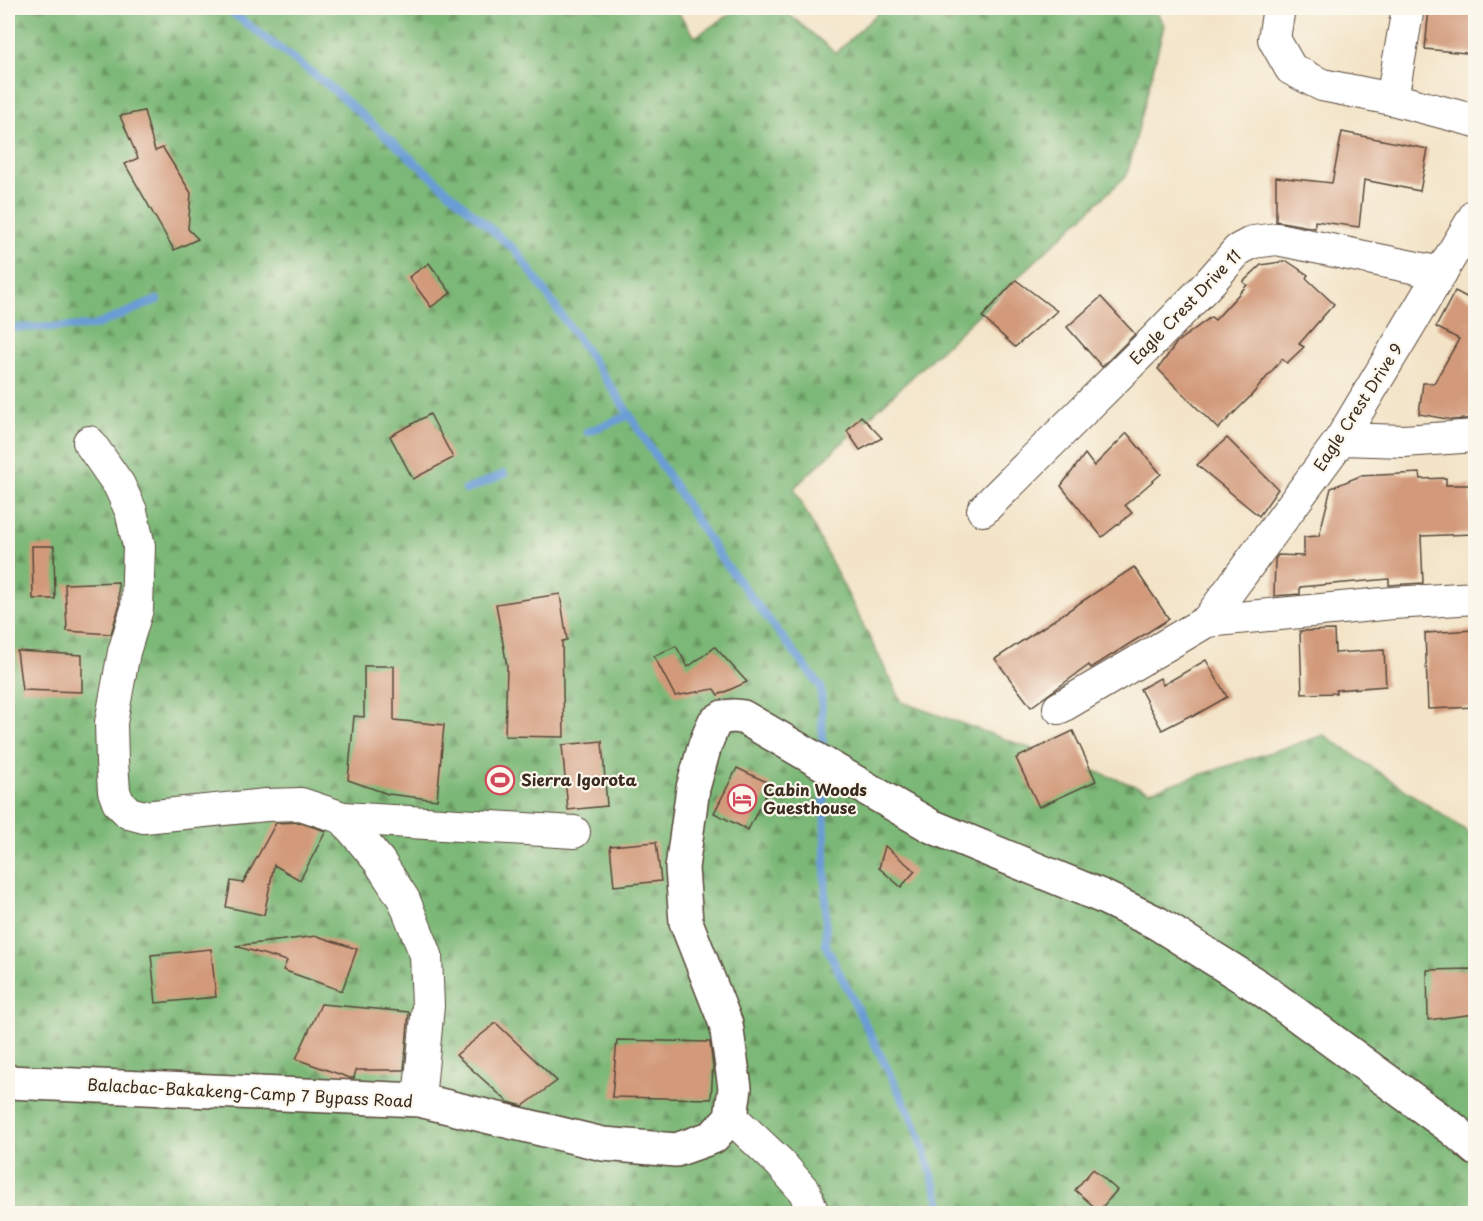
<svg xmlns="http://www.w3.org/2000/svg" width="1483" height="1221" viewBox="0 0 1483 1221" font-family="'Playpen Sans',sans-serif">
	<style>
		.forest { fill: url(#forest-firs); stroke: #5c714a; stroke-width: 1.5 }
		.lines { fill: none; stroke-linecap: round; stroke-linejoin: round }
		.stream { stroke: #6a9dd5; stroke-width: 8 }
		.building { fill: #d29a7a }
		.street-casing { stroke: #574638; stroke-width: 34 }
		.secondary-casing { stroke: #574638; stroke-width: 36 }
		.street { stroke: #fff; stroke-width: 32 }
		.secondary { stroke: #fff; stroke-width: 33 }
		.labels { text-anchor: middle; stroke-width: 4.5; stroke-linejoin: round; paint-order: stroke }
		.street-label { font-size: 16px; fill: #3b2a1e; stroke: #fbf7ec }
		.poi-label { font-size: 16px; font-weight: bold; fill: #3b2a1e; stroke: #fbf7ec; text-anchor: start }
	</style>
	<defs>
		<pattern id="forest-firs" width="22" height="20" patternUnits="userSpaceOnUse" patternTransform="scale(1.5)"><rect width="22" height="20" fill="#7cb877"/><path d="M5 1l3.5 6h-7zM16 11l3.5 6h-7z" fill="#679661"/></pattern>
	</defs>
	<rect width="100%" height="100%" fill="#fbf7ec"/>
	<filter id="ink" filterUnits="userSpaceOnUse"><feTurbulence type="fractalNoise" baseFrequency=".0167" numOctaves="2"/><feDisplacementMap in="SourceGraphic" scale="12" xChannelSelector="R" yChannelSelector="G"/><feConvolveMatrix kernelMatrix="1 2 1 2 8 2 1 2 1" color-interpolation-filters="sRGB"/></filter>
	<filter id="wash" filterUnits="userSpaceOnUse"><feTurbulence type="fractalNoise" baseFrequency=".008" numOctaves="4" result="noise"/><feDisplacementMap in="SourceGraphic" scale="24" xChannelSelector="R" yChannelSelector="G"/><feGaussianBlur stdDeviation="1.35" result="paint"/><feColorMatrix in="noise" values="0 0 0 0 0 0 0 0 0 0 0 0 0 0 0 0 0 1.4 0 .05"/><feComposite in="paint" operator="in"/></filter>
	<g filter="url(#wash)">
		<rect width="100%" height="100%" fill="#f3e4c8"/>
		<polygon class="forest" points="8,8 675,8 695,37 740,8 781,8 836,53 883,8 1154,8 1164,25 1127,175 794,488 902,702 1150,791 1324,735 1475,837 1475,1213 8,1213"/>
		<g class="lines">
			<g class="stream">
				<polyline points="226,8 328,85 518,253 614,391 718,554 821,687 823,753"/>
				<polyline points="8,328 94,326 157,300"/>
				<polyline points="587,432 630,415"/>
				<polyline points="466,490 504,474"/>
				<polyline points="824,772 826,946 917,1128 944,1214"/>
			</g>
		</g>
		<g id="blocks">
			<g class="building">
				<polygon points="1429,8 1476,8 1476,54 1425,49"/>
				<polygon points="144,111 155,151 163,148 191,193 188,229 198,239 174,250 125,164 138,158 120,116"/>
				<polygon points="1342,132 1428,149 1420,191 1364,180 1359,227 1315,221 1315,228 1276,221 1276,177 1332,183"/>
				<polygon points="1287,261 1308,275 1306,278 1334,304 1299,344 1304,347 1287,363 1282,359 1250,397 1218,429 1158,369 1177,342 1211,317 1215,320 1247,285 1243,282 1261,265"/>
				<polygon points="429,263 451,293 431,307 409,277"/>
				<polygon points="1016,280 1057,311 1015,347 982,317"/>
				<polygon points="1455,291 1476,302 1476,418 1452,420 1419,414 1423,383 1434,383 1459,339 1436,327"/>
				<polygon points="1101,297 1135,334 1102,367 1067,327"/>
				<polygon points="430,414 453,458 413,479 390,436"/>
				<polygon points="861,416 882,438 860,450 847,431"/>
				<polygon points="1127,433 1161,474 1125,505 1132,513 1102,537 1061,486 1085,454 1094,466"/>
				<polygon points="1227,438 1278,489 1259,516 1197,465"/>
				<polygon points="1420,473 1421,479 1446,478 1446,485 1470,485 1473,534 1421,536 1423,583 1389,585 1389,579 1300,587 1300,594 1274,596 1275,559 1278,555 1304,556 1304,537 1319,536 1331,488 1360,476"/>
				<polygon points="32,546 54,546 55,599 33,599"/>
				<polygon points="1134,567 1169,619 1091,668 1089,665 1031,707 995,659"/>
				<polygon points="118,582 119,607 111,634 67,631 65,584"/>
				<polygon points="560,594 567,640 562,641 564,737 505,736 507,666 496,604"/>
				<polygon points="1334,630 1335,653 1384,650 1386,686 1336,690 1336,693 1302,694 1300,631"/>
				<polygon points="1475,630 1476,707 1428,709 1425,633"/>
				<polygon points="676,646 688,667 715,647 747,682 718,695 714,689 675,696 654,656"/>
				<polygon points="17,651 82,655 82,692 22,690"/>
				<polygon points="1206,660 1227,697 1192,717 1191,715 1162,730 1140,689 1160,678 1163,685"/>
				<polygon points="364,666 394,666 394,720 444,725 437,800 388,794 348,780 354,716 364,717"/>
				<polygon points="1073,731 1096,781 1039,807 1016,758"/>
				<polygon points="602,741 607,806 568,810 562,745"/>
				<polygon points="737,768 771,784 748,830 714,813"/>
				<polygon points="298,822 326,831 300,880 274,865 264,915 226,907 231,881 243,883 276,823"/>
				<polygon points="656,842 661,881 614,886 610,846"/>
				<polygon points="885,846 915,871 901,887 879,868"/>
				<polygon points="317,936 357,949 342,991 283,970 287,961 235,946"/>
				<polygon points="211,949 216,997 156,1003 151,955"/>
				<polygon points="1473,969 1475,1014 1428,1020 1427,970"/>
				<polygon points="321,1004 409,1012 404,1070 356,1070 354,1078 350,1078 296,1059"/>
				<polygon points="496,1023 557,1081 523,1106 508,1102 456,1055"/>
				<polygon points="617,1040 710,1042 713,1068 711,1099 612,1097"/>
				<polygon points="1093,1169 1117,1190 1099,1211 1075,1190"/>
			</g>
		</g>
	</g>
	<g filter="url(#ink)">
		<use href="#blocks" fill-opacity="0" stroke="#574638" stroke-width="1.5"/>
		<g class="lines">
			<g class="street-casing">
				<g id="street">
					<polyline points="1279,8 1274,39 1291,69 1322,85 1392,99 1476,121"/>
					<polyline points="1392,99 1408,8"/>
					<polyline points="1341,439 1404,441 1476,436"/>
					<polyline points="89,442 119,485 131,511 139,546 137,609 124,652 111,723 112,762 114,791 118,802 129,813 144,817 266,805 301,804 343,818 379,861 404,900 426,955 428,1006 419,1100"/>
					<polyline points="983,510 1155,339 1210,282 1238,250 1253,242 1277,239 1441,273"/>
					<polyline points="1207,621 1341,439 1476,214"/>
					<polyline points="1059,708 1207,621 1393,603 1476,598"/>
					<polyline points="343,818 574,832"/>
					<polyline points="731,1117 780,1163 805,1192 813,1214"/>
				</g>
			</g>
			<g class="secondary-casing">
				<polyline id="secondary" points="8,1082 419,1100 603,1144 676,1150 713,1137 731,1117 735,1088 726,1024 686,922 682,868 693,788 705,745 714,723 723,717 734,716 743,717 931,826 1101,896 1157,923 1259,987 1453,1129 1476,1149"/>
			</g>
			<use href="#street" class="street"/>
			<use href="#secondary" class="secondary"/>
		</g>
	</g>
	<defs>
		<g id="stadium-ring" transform="scale(1.5)"><circle r="9.5" fill="#fbf7ec" stroke="#d1495b" stroke-width="1.5"/><path d="M0-5a6.5 5 0 1 0 0 10a6.5 5 0 1 0 0-10ZM-3.5-1.8h7v3.6h-7Z" fill="#d1495b"/></g>
		<g id="hotel-ring" transform="scale(1.5)"><circle r="9.5" fill="#fbf7ec" stroke="#d1495b" stroke-width="1.5"/><path d="M-6-4.5h1.5V1H6V5H4.5V3h-9V5H-6ZM-4 0a1.8 1.8 0 1 1 3.6 0ZM.5 0V-2.5h3Q6-2.5 6 0Z" fill="#d1495b"/></g>
	</defs>
	<g fill-rule="evenodd">
		<use href="#stadium-ring" x="500" y="780"/>
		<use href="#hotel-ring" x="742" y="799"/>
	</g>
	<g class="labels">
		<g class="street-label">
			<text transform="translate(1185 307) rotate(-46)" y="6">Eagle Crest Drive 11</text>
			<text transform="translate(1358 407) rotate(-57)" y="6">Eagle Crest Drive 9</text>
			<text transform="translate(250 1093) rotate(3)" y="6">Balacbac-Bakakeng-Camp 7 Bypass Road</text>
		</g>
		<g class="poi-label">
			<text x="521" y="786">Sierra Igorota</text>
			<text x="763" y="796">Cabin Woods<tspan x="763" dy="18">Guesthouse</tspan></text>
		</g>
	</g>
	<rect width="1483" height="1221" fill="none" stroke="#fbf7ec" stroke-width="30"/>
</svg>
